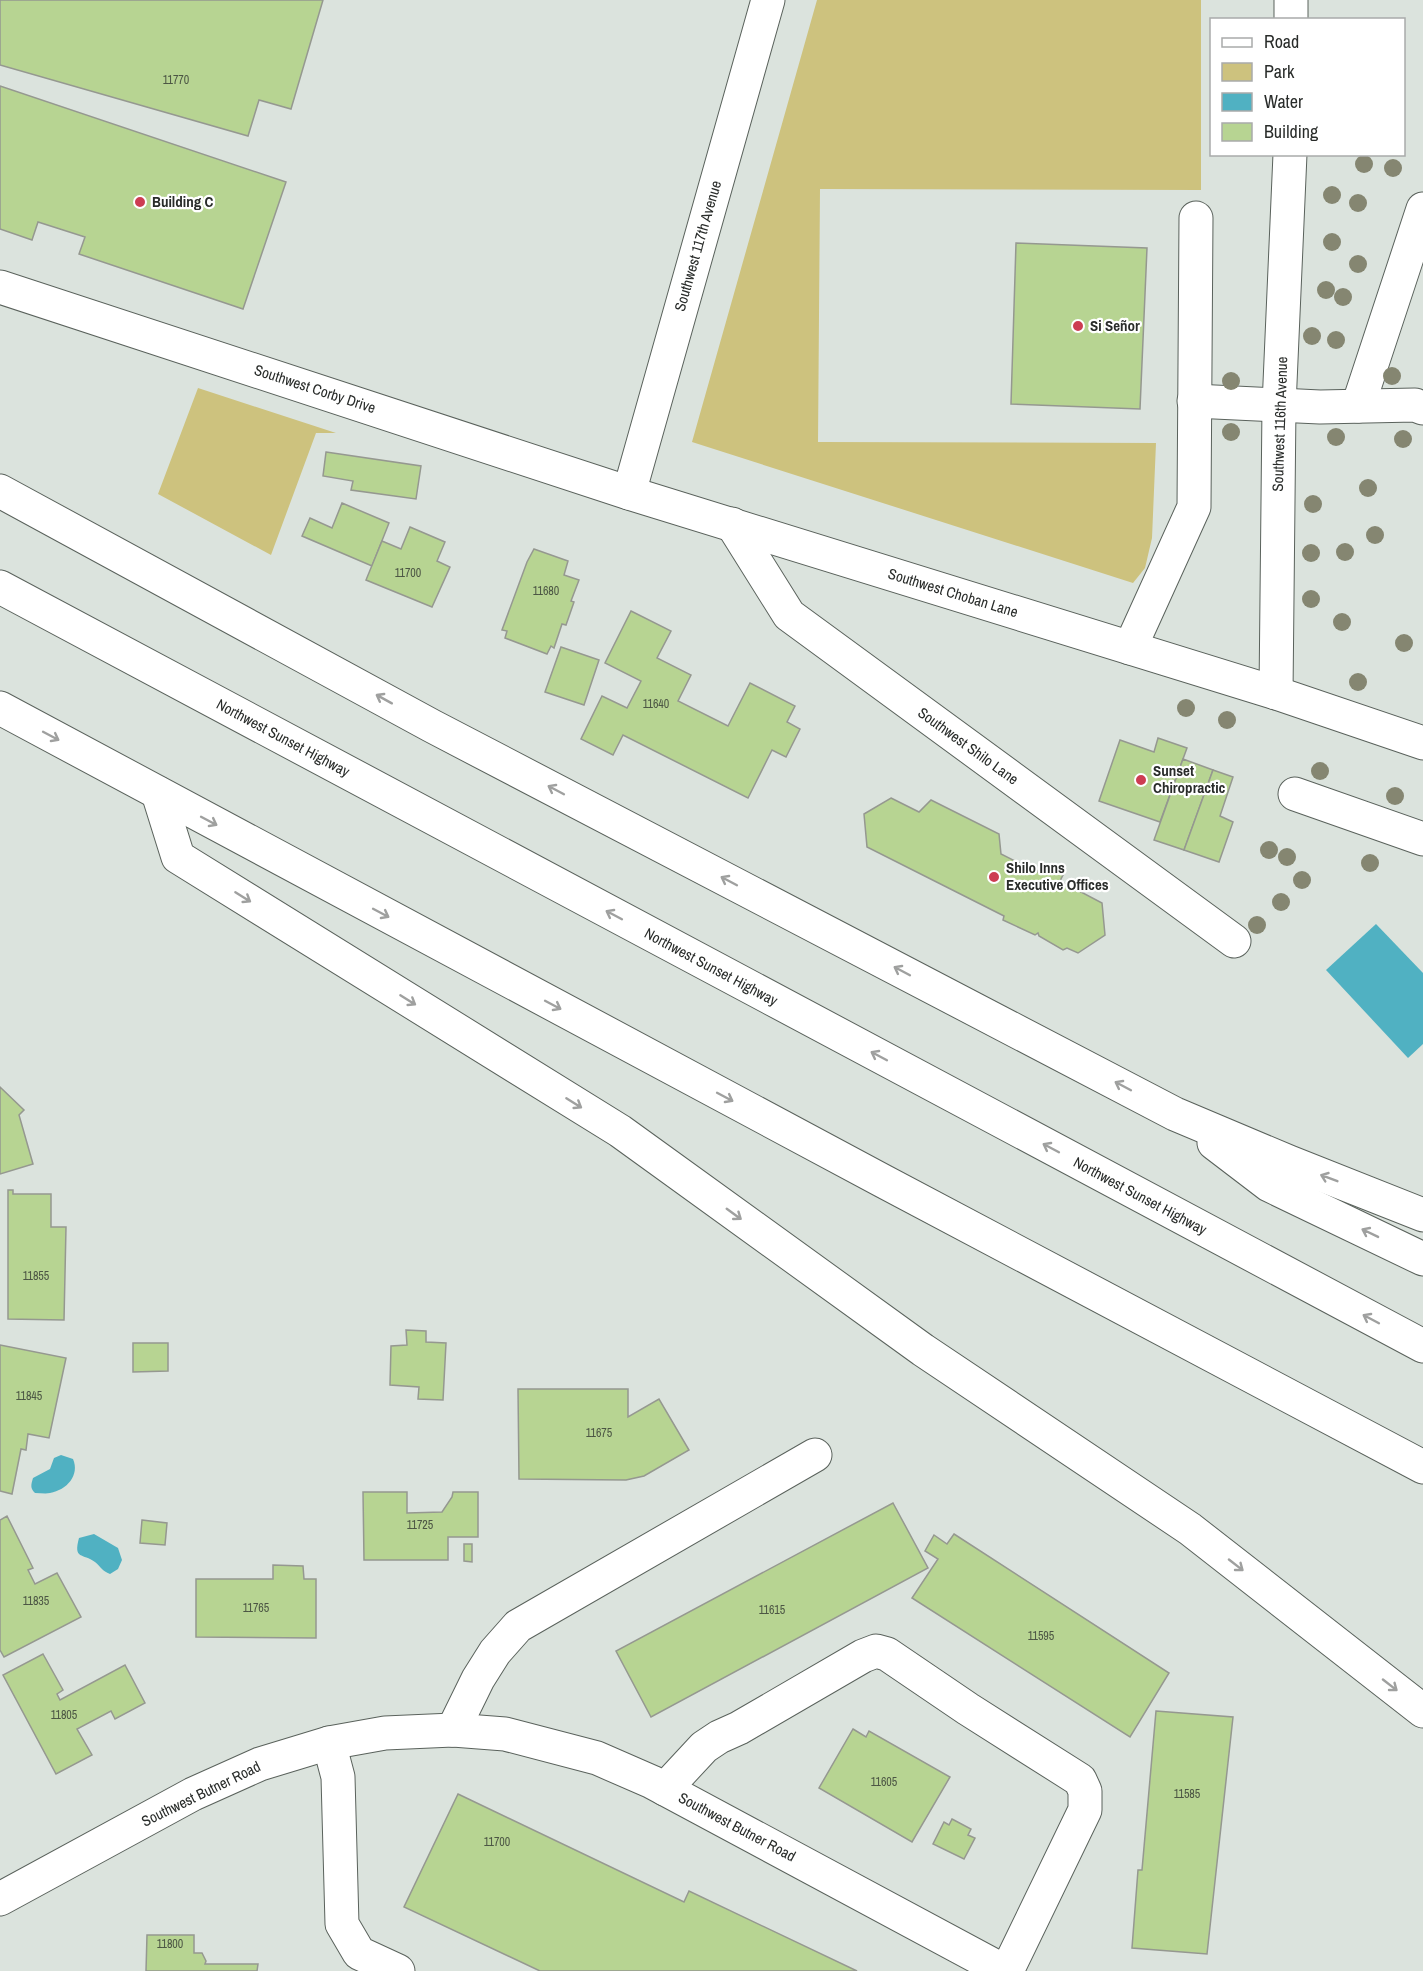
<svg xmlns="http://www.w3.org/2000/svg" width="1423" height="1971" viewBox="0 0 1423 1971" font-family="'Archivo Narrow',sans-serif">
	<style>
		.green { fill: #cdc27e }
		.water { fill: #50b1c2 }
		.building { fill: #b7d492; stroke: #959890; stroke-width: 1.5 }
		.lines { fill: none; stroke-linecap: round; stroke-linejoin: round }
		.minor-casing { stroke: #5a625c; stroke-width: 35 }
		.highway-casing { stroke: #5a625c; stroke-width: 35 }
		.minor { stroke: #fff; stroke-width: 33 }
		.highway { stroke: #fff; stroke-width: 33 }
		.tree { fill: #858671 }
		.oneway { stroke: #9fa09f }
		.poi-dot { fill: #cd3c52; stroke: #fff; stroke-width: 2 }
		.labels { text-anchor: middle; stroke-width: 4.5; stroke-linejoin: round; paint-order: stroke }
		.number-label { font-size: 12px; fill: #4c5644 }
		.poi-label { font-size: 15px; font-weight: bold; fill: #292c2a; stroke: #fff; text-anchor: start }
		.street-label { font-size: 15px; fill: #292c2a; stroke: #fff }
	</style>
	<rect width="100%" height="100%" fill="#dbe3dd"/>
	<g class="green">
		<polygon points="817,0 1201,0 1201,190 820,189 818,442 1156,443 1152,538 1145,568 1133,583 692,442"/>
		<polygon points="198,388 336,433 316,433 271,555 158,494"/>
	</g>
	<g class="water">
		<polygon points="1376,924 1423,973 1423,1044 1408,1058 1326,970"/>
		<path d="M61,1455l12,4c7,16 -6,31 -23,34 -4,1 -10,0 -15,0 -5,-5 -4,-8 -2,-15l17,-9 4,-11z"/>
		<path d="M94,1534l24,14 4,12 -4,9 -8,5c-8,-3 -9,-7 -15,-12 -12,-9 -22,-2 -16,-24z"/>
	</g>
	<g class="building">
		<polygon points="0,0 323,0 291,109 259,100 248,136 0,65"/>
		<polygon points="0,86 286,182 243,309 79,254 85,237 38,222 32,240 0,229"/>
		<polygon points="1016,243 1147,248 1140,409 1011,404"/>
		<polygon points="326,452 421,466 416,499 351,490 353,481 323,476"/>
		<polygon points="342,503 389,523 372,566 302,536 310,518 332,528"/>
		<polygon points="410,527 445,542 437,561 450,567 432,607 366,580 382,541 401,549"/>
		<polygon points="534,549 568,561 564,575 579,580 571,601 574,602 566,625 562,624 554,648 551,646 547,654 505,638 507,631 502,630 527,562"/>
		<polygon points="631,611 671,631 657,658 691,675 678,701 728,726 750,683 795,706 787,722 800,729 786,757 772,750 748,798 623,735 613,755 581,739 602,696 627,708 641,681 605,663"/>
		<polygon points="561,647 599,660 584,705 545,692"/>
		<polygon points="1158,738 1187,748 1160,822 1099,801 1120,740 1154,752"/>
		<polygon points="1183,759 1213,770 1184,850 1154,840"/>
		<polygon points="1213,770 1233,777 1220,816 1233,822 1219,862 1184,850"/>
		<polygon points="891,798 919,812 931,800 999,834 1001,854 1037,872 1043,863 1064,873 1060,881 1102,903 1105,935 1078,953 1067,948 1063,950 1039,936 1038,933 1035,935 1003,920 1004,916 867,847 864,814"/>
		<polygon points="0,1087 24,1110 19,1115 33,1164 0,1174"/>
		<polygon points="8,1190 13,1190 13,1194 51,1194 51,1227 66,1227 64,1320 8,1319"/>
		<polygon points="406,1330 426,1331 426,1342 446,1343 443,1400 418,1399 419,1387 390,1385 391,1346 407,1345"/>
		<polygon points="133,1343 168,1343 168,1371 133,1372"/>
		<polygon points="0,1345 66,1358 49,1438 28,1434 26,1450 21,1449 12,1494 0,1491"/>
		<polygon points="518,1389 628,1389 628,1417 659,1399 689,1450 644,1476 626,1480 519,1479"/>
		<polygon points="363,1492 407,1492 407,1513 442,1512 452,1497 453,1492 478,1492 478,1537 448,1537 448,1560 364,1560"/>
		<polygon points="893,1503 928,1568 651,1717 616,1651"/>
		<polygon points="7,1516 33,1568 28,1570 35,1584 57,1573 81,1617 4,1657 0,1650 0,1520"/>
		<polygon points="142,1520 167,1523 165,1545 140,1543"/>
		<polygon points="954,1534 1169,1673 1130,1737 912,1598 938,1559 925,1551 934,1535 947,1544"/>
		<polygon points="464,1544 472,1544 472,1562 464,1561"/>
		<polygon points="273,1565 303,1566 304,1579 316,1579 316,1638 196,1637 196,1579 273,1579"/>
		<polygon points="43,1654 63,1690 57,1694 60,1700 125,1665 145,1703 115,1719 111,1711 77,1729 92,1755 56,1774 3,1675"/>
		<polygon points="1156,1711 1233,1717 1207,1954 1132,1948 1138,1870 1142,1870"/>
		<polygon points="853,1729 866,1737 869,1731 950,1777 912,1842 819,1788"/>
		<polygon points="458,1794 684,1902 689,1891 857,1971 540,1971 404,1907"/>
		<polygon points="952,1819 971,1829 968,1835 975,1838 964,1859 933,1844 944,1822 949,1825"/>
		<polygon points="147,1935 194,1935 194,1953 202,1953 206,1961 205,1964 258,1964 257,1971 146,1971"/>
	</g>
	<g class="lines">
		<g class="minor-casing">
			<g id="minor">
				<polyline points="1291,20 1291,0"/>
				<polyline points="0,287 629,493 1276,693 1423,743"/>
				<polyline points="1194,401 1320,407 1415,405 1423,408"/>
				<polyline points="1358,406 1423,209"/>
				<polyline points="629,493 768,0"/>
				<polyline points="732,524 789,615 1234,941"/>
				<polyline points="1130,648 1194,507 1196,218"/>
				<polyline points="1276,693 1279,406 1290,154"/>
				<polyline points="1295,794 1423,839"/>
				<polyline points="453,1730 478,1679 495,1652 518,1626 815,1455"/>
				<polyline points="329,1743 338,1777 342,1924 359,1953 398,1971"/>
				<polyline points="665,1789 704,1747 719,1737 739,1728 863,1656 876,1651 887,1654 968,1709 1080,1780 1085,1791 1085,1810 1007,1971"/>
				<polyline points="0,1899 193,1794 260,1764 329,1743 385,1733 453,1730 505,1734 597,1758 652,1782 1004,1971"/>
			</g>
		</g>
		<g class="highway-casing">
			<g id="highway">
				<polyline points="0,491 432,726 1175,1114 1289,1162 1423,1215"/>
				<polyline points="0,587 1423,1346"/>
				<polyline points="0,708 883,1181 1423,1467"/>
				<polyline points="158,793 178,857 620,1131 923,1350 1190,1529 1423,1711"/>
				<polyline points="1214,1143 1269,1185 1423,1259"/>
			</g>
		</g>
		<use href="#minor" class="minor"/>
		<use href="#highway" class="highway"/>
	</g>
	<g class="tree">
		<circle cx="1364" cy="164" r="9"/>
		<circle cx="1393" cy="168" r="9"/>
		<circle cx="1332" cy="195" r="9"/>
		<circle cx="1358" cy="203" r="9"/>
		<circle cx="1332" cy="242" r="9"/>
		<circle cx="1358" cy="264" r="9"/>
		<circle cx="1326" cy="290" r="9"/>
		<circle cx="1343" cy="297" r="9"/>
		<circle cx="1312" cy="336" r="9"/>
		<circle cx="1336" cy="340" r="9"/>
		<circle cx="1392" cy="376" r="9"/>
		<circle cx="1231" cy="381" r="9"/>
		<circle cx="1231" cy="432" r="9"/>
		<circle cx="1336" cy="437" r="9"/>
		<circle cx="1403" cy="439" r="9"/>
		<circle cx="1368" cy="488" r="9"/>
		<circle cx="1313" cy="504" r="9"/>
		<circle cx="1375" cy="535" r="9"/>
		<circle cx="1345" cy="552" r="9"/>
		<circle cx="1311" cy="553" r="9"/>
		<circle cx="1311" cy="599" r="9"/>
		<circle cx="1342" cy="622" r="9"/>
		<circle cx="1404" cy="643" r="9"/>
		<circle cx="1358" cy="682" r="9"/>
		<circle cx="1186" cy="708" r="9"/>
		<circle cx="1227" cy="720" r="9"/>
		<circle cx="1320" cy="771" r="9"/>
		<circle cx="1395" cy="796" r="9"/>
		<circle cx="1269" cy="850" r="9"/>
		<circle cx="1287" cy="857" r="9"/>
		<circle cx="1370" cy="863" r="9"/>
		<circle cx="1302" cy="880" r="9"/>
		<circle cx="1281" cy="902" r="9"/>
		<circle cx="1257" cy="925" r="9"/>
	</g>
	<defs><path id="oneway-shaft" d="M-6 0H5M1.5-3L5.5 0L1.5 3" fill="none" stroke-width="1.6" stroke-linecap="round" stroke-linejoin="round" transform="scale(1.5)"/></defs>
	<g class="oneway">
		<use href="#oneway-shaft" transform="translate(384 699) rotate(-151)"/>
		<use href="#oneway-shaft" transform="translate(51 736) rotate(28)"/>
		<use href="#oneway-shaft" transform="translate(556 790) rotate(-152)"/>
		<use href="#oneway-shaft" transform="translate(209 821) rotate(28)"/>
		<use href="#oneway-shaft" transform="translate(729 881) rotate(-152)"/>
		<use href="#oneway-shaft" transform="translate(243 897) rotate(32)"/>
		<use href="#oneway-shaft" transform="translate(381 913) rotate(28)"/>
		<use href="#oneway-shaft" transform="translate(614 915) rotate(-152)"/>
		<use href="#oneway-shaft" transform="translate(902 971) rotate(-152)"/>
		<use href="#oneway-shaft" transform="translate(408 1000) rotate(32)"/>
		<use href="#oneway-shaft" transform="translate(553 1005) rotate(28)"/>
		<use href="#oneway-shaft" transform="translate(879 1056) rotate(-152)"/>
		<use href="#oneway-shaft" transform="translate(1123 1086) rotate(-152)"/>
		<use href="#oneway-shaft" transform="translate(725 1097) rotate(28)"/>
		<use href="#oneway-shaft" transform="translate(574 1103) rotate(32)"/>
		<use href="#oneway-shaft" transform="translate(1051 1148) rotate(-152)"/>
		<use href="#oneway-shaft" transform="translate(1329 1178) rotate(-159)"/>
		<use href="#oneway-shaft" transform="translate(734 1214) rotate(36)"/>
		<use href="#oneway-shaft" transform="translate(1370 1233) rotate(-154)"/>
		<use href="#oneway-shaft" transform="translate(1371 1319) rotate(-152)"/>
		<use href="#oneway-shaft" transform="translate(1236 1565) rotate(38)"/>
		<use href="#oneway-shaft" transform="translate(1390 1685) rotate(38)"/>
	</g>
	<g class="poi-dot">
		<circle cx="140" cy="202" r="6"/>
		<circle cx="1078" cy="326" r="6"/>
		<circle cx="1141" cy="780" r="6"/>
		<circle cx="994" cy="877" r="6"/>
	</g>
	<g class="labels">
		<g class="number-label">
			<text x="176" y="84">11770</text>
			<text x="408" y="577">11700</text>
			<text x="546" y="595">11680</text>
			<text x="656" y="708">11640</text>
			<text x="36" y="1280">11855</text>
			<text x="29" y="1400">11845</text>
			<text x="599" y="1437">11675</text>
			<text x="420" y="1529">11725</text>
			<text x="36" y="1605">11835</text>
			<text x="256" y="1612">11765</text>
			<text x="772" y="1614">11615</text>
			<text x="1041" y="1640">11595</text>
			<text x="64" y="1719">11805</text>
			<text x="884" y="1786">11605</text>
			<text x="1187" y="1798">11585</text>
			<text x="497" y="1846">11700</text>
			<text x="170" y="1948">11800</text>
		</g>
		<g class="poi-label">
			<text x="152" y="207">Building C</text>
			<text x="1090" y="331">Si Señor</text>
			<text x="1153" y="776">Sunset<tspan x="1153" dy="17">Chiropractic</tspan></text>
			<text x="1006" y="873">Shilo Inns<tspan x="1006" dy="17">Executive Offices</tspan></text>
		</g>
		<g class="street-label">
			<text transform="translate(698 246) rotate(-74)" y="5">Southwest 117th Avenue</text>
			<text transform="translate(315 389) rotate(18)" y="5">Southwest Corby Drive</text>
			<text transform="translate(1280 424) rotate(-88)" y="5">Southwest 116th Avenue</text>
			<text transform="translate(953 593) rotate(17)" y="5">Southwest Choban Lane</text>
			<text transform="translate(283 738) rotate(28)" y="5">Northwest Sunset Highway</text>
			<text transform="translate(968 746) rotate(36)" y="5">Southwest Shilo Lane</text>
			<text transform="translate(711 967) rotate(28)" y="5">Northwest Sunset Highway</text>
			<text transform="translate(1140 1196) rotate(28)" y="5">Northwest Sunset Highway</text>
			<text transform="translate(201 1794) rotate(-26)" y="5">Southwest Butner Road</text>
			<text transform="translate(737 1827) rotate(28)" y="5">Southwest Butner Road</text>
		</g>
	</g>
	<rect x="1210" y="18" width="195" height="138" fill="#ffffff" stroke="#a9abaa" stroke-width="1.5"/>
	<rect x="1222" y="38" width="30" height="9" fill="#ffffff" stroke="#a9abaa" stroke-width="1.5"/>
	<text x="1264" y="48" font-size="18" fill="#292c2a">Road</text>
	<rect x="1222" y="63" width="30" height="18" fill="#cdc27e" stroke="#a9abaa" stroke-width="1.5"/>
	<text x="1264" y="78" font-size="18" fill="#292c2a">Park</text>
	<rect x="1222" y="93" width="30" height="18" fill="#50b1c2" stroke="#a9abaa" stroke-width="1.5"/>
	<text x="1264" y="108" font-size="18" fill="#292c2a">Water</text>
	<rect x="1222" y="123" width="30" height="18" fill="#b7d492" stroke="#a9abaa" stroke-width="1.5"/>
	<text x="1264" y="138" font-size="18" fill="#292c2a">Building</text>
</svg>
